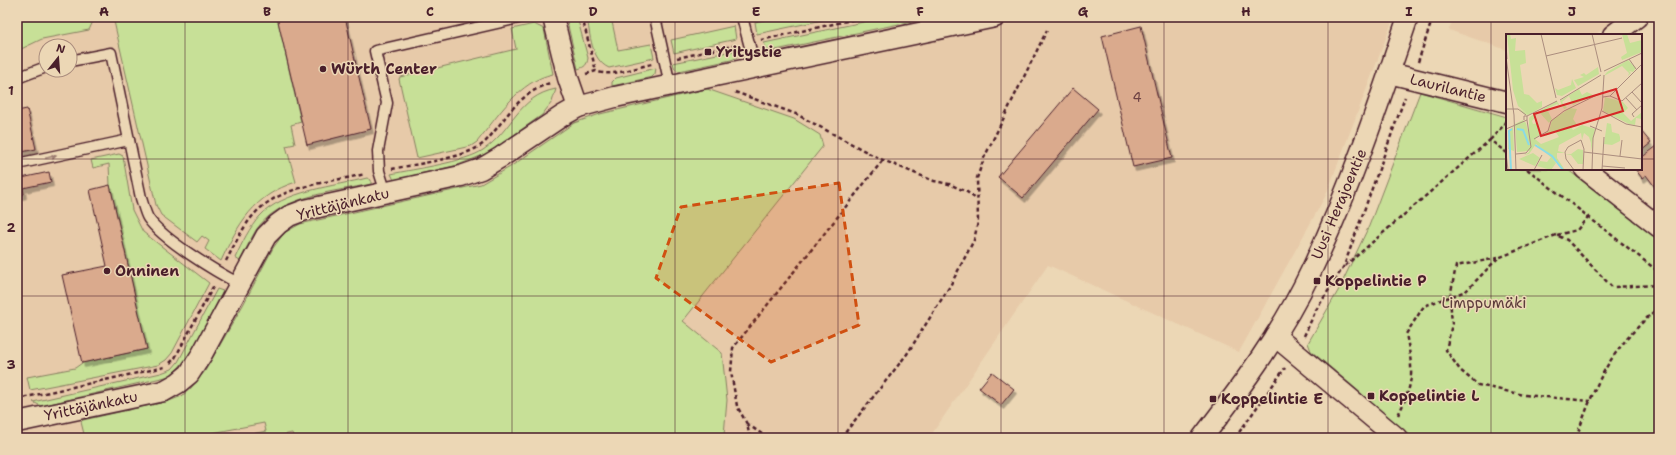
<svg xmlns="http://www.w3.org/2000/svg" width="1676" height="455" viewBox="0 0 1676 455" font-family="'Shantell Sans',sans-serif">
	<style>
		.built { fill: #e7caa9; fill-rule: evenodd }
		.green { fill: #c7e097; stroke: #888061 }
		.building { fill: #daaa8d; stroke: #4a1f2b; filter: url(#shadow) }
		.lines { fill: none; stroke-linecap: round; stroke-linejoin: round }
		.service-casing { stroke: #4a1f2b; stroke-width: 13 }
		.minor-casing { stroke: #4a1f2b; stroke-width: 23 }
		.path { stroke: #4a1f2b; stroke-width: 2.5; stroke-dasharray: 4 3; stroke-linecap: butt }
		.service { stroke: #ecd7b5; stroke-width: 10 }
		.minor { stroke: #ecd7b5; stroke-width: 20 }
		.oneway { fill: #9b7b70 }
		.marked { fill: #d05011; fill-opacity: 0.2; stroke: #d05011; stroke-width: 3; stroke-dasharray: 8 5; stroke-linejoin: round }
		.grid { fill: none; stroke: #4a1f2b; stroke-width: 1; stroke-opacity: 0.55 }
		.poi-dot { fill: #4a1f2b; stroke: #ecd7b5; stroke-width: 1.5 }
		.labels { text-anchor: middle; stroke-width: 3; stroke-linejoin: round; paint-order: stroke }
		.number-label { font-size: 13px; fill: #6e4244 }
		.poi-label { font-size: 15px; font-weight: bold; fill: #4a1f2b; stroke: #ecd7b5; text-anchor: start }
		.street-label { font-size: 15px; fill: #4a1f2b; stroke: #ecd7b5 }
		.park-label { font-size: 15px; fill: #5d3c3b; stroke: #ecd7b5 }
		.inset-river { fill: none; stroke: #8adbe6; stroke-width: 2 }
		.inset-road { fill: none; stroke: #ab8d7e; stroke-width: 1 }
		.view { fill: #d62828; fill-opacity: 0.15; stroke: #d62828; stroke-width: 2 }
		.inset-edge { fill: none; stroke: #4a1f2b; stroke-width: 2 }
		.neatline { fill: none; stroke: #4a1f2b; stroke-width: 1.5 }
		.grid-label { font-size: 13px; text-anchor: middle; font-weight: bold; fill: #4a1f2b }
	</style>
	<defs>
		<filter id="shadow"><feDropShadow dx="2.5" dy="4.5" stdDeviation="0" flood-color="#0004"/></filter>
	</defs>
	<rect width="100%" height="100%" fill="#ecd7b5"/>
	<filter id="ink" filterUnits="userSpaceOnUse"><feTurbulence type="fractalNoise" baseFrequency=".025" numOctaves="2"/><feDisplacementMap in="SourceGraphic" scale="8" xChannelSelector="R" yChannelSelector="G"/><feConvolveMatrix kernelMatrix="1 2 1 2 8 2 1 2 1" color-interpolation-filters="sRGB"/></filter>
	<g filter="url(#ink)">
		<g class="built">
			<path d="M17,17h1377l-68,178 -87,157 -191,-87 -119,173h-912zM46,46h24v24h-24z"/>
			<polygon points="1453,17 1618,17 1595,35 1507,35 1507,50 1449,30"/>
		</g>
		<g class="green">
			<polygon points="17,17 95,17 89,30 42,39 17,51"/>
			<path d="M113,17h152l1,2 11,-2 24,105 -10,3 4,19 -9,2 10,36c-42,13 -58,42 -75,79l-16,-12 4,-8 -7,-5 -5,6 -36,-27 -5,-10z"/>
			<path d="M566,17h11l11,41c-1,7 -3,9 -10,11z"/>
			<path d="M587,17h24l7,33 33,-6 3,14 -45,10c-18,-8 -19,-34 -22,-51z"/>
			<polygon points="778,17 837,17 757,34 755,22"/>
			<polygon points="887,17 932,17 771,51 767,50 764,43"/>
			<path d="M534,24l10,5 9,45c-34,7 -55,42 -76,68l-6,4 -54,12 -18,-79 1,-2 116,-28 -4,-20z"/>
			<polygon points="734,26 736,39 674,53 671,40"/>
			<polygon points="737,50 736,58 731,60 679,71 675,69 673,63"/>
			<polygon points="656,68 655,74 652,77 612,86 612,82 616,78"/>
			<path d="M556,89l-4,13 -10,13 -54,38 -30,12 -64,15 -3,-6c23,-5 75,-12 92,-24 29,-19 35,-54 73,-61z"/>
			<polygon points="707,89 794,119 820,135 823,146 683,321 722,353 727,400 724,435 742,438 294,438 292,433 270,438 233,438 266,431 264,423 207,434 207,438 85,438 81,422 83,420 169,401 182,396 191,388 205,371 243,305 273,248 284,233 300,224 481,184 510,167 574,123 600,114"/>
			<polygon points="1420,92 1507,117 1507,169 1567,169 1659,240 1659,438 1410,438 1355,388 1311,351 1308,343 1338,291 1369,226"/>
			<polygon points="119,154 123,156 132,210 143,232 209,283 172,353 166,360 158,365 30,390 27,377 75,368 82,363 147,349 110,185 109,164 93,168 91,160"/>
			<path d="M367,178l4,2v4c-37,8 -91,11 -115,46 -6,10 -11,21 -16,31l-5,-3c7,-15 14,-30 25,-42 22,-25 76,-30 107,-38z"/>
			<path d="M217,289l6,2c-14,27 -30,66 -53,85l-129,30 -8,-4 128,-29 11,-4 6,-7z"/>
		</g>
		<g class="building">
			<polygon points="277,17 345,17 371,129 307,145"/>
			<polygon points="1141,26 1172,158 1133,167 1102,36"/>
			<polygon points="1073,88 1098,109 1023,198 998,177"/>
			<polygon points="27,109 36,149 17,153 17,111"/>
			<polygon points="1641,131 1651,143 1641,151"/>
			<polygon points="1657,146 1659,149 1658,191 1646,175 1642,178 1635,169 1641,169 1641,158"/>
			<polygon points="49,172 51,182 23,188 24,194 17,196 17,179"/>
			<polygon points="110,185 147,349 82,363 62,275 107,266 90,190"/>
			<polygon points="992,372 1014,389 1001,405 979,388"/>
		</g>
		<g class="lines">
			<g class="service-casing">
				<g id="service">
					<polyline points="655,17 670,85"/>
					<polyline points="742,17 755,66"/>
					<path d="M70,61l41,-8 30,145c2,6 4,15 7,20 14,21 68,54 92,66"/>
					<polyline points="17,78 46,67"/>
					<polyline points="17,164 129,140"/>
					<polyline points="386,193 379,171 378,151 387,103 375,51 523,17"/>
				</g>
			</g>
			<g class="minor-casing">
				<g id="minor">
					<polyline points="553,17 568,78 578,107"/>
					<polyline points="1613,35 1637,17"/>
					<polyline points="1389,73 1507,102"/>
					<polyline points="1585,169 1659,227"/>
					<polyline points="1275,336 1397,438"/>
					<polyline points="17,422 164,391 178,383 189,374 202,354 266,236 278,224 289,216 305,210 461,176 481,169 501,157 562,116 578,107 615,97 995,17"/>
					<path d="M1202,438c40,-52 81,-107 109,-167 39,-82 68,-168 97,-254"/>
				</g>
			</g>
			<g class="path">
				<polyline points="582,17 596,71"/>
				<polyline points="761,40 865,17"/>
				<polyline points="677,58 737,45"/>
				<polyline points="1418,62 1433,17"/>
				<path d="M586,74l10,-3c16,7 40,-4 56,-7"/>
				<polyline points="735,92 796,114 878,158 934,181 949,184 967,192 976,199"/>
				<polyline points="1490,140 1503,126 1506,120"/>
				<path d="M392,169c23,-5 67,-10 86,-22 8,-4 13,-12 19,-19 15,-20 29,-37 53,-45"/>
				<polyline points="1527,169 1659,272"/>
				<polyline points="1557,235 1577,230 1588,217"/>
				<polyline points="1498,258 1456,266 1450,297 1452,324 1446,350 1460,370 1478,385 1524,395 1590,401"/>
				<path d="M226,261c10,-19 20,-42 37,-55 28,-22 69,-24 102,-32"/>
				<polyline points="1345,266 1490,140 1507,153"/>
				<polyline points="1304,336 1316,310 1344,266 1405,97"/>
				<polyline points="170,363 175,358 214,285"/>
				<polyline points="17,399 165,367"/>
				<path d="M1398,415c17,-33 15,-46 8,-81l18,-28 42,-15 32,-33 58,-23 11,5 45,47 47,-2"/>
				<polyline points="747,424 768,438"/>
				<polyline points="750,438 747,424 737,406 731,372 733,348 883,160"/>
				<polyline points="841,438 907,354 950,286 974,240 978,222 977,178 984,158 1047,30"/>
				<polyline points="1235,438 1285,368"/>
				<path d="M1576,438c10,-27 20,-57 37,-81 13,-19 29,-35 46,-50"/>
			</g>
			<use href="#service" class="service"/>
			<use href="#minor" class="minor"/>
		</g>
		<defs><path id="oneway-solid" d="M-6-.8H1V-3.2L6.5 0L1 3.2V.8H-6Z"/></defs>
		<use class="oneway" href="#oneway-solid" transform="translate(51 157) rotate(-12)"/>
	</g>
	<path class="marked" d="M839,183l20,142 -88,37 -115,-84 25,-71z"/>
	<path class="grid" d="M185,17v421M348,17v421M512,17v421M675,17v421M838,17v421M1001,17v421M1164,17v421M1328,17v421M1491,17v421M17,159h1490M1641,159h18M17,296h1642"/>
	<g class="poi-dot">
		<rect x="704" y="48" width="8" height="8" rx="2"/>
		<circle cx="323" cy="69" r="4"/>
		<circle cx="107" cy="271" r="4"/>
		<rect x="1313" y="277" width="8" height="8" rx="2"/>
		<rect x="1367" y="392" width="8" height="8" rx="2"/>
		<rect x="1209" y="395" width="8" height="8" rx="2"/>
	</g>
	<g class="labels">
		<g class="number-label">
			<text x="1137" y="102">4</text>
		</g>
		<g class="poi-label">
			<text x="716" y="57">Yritystie</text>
			<text x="331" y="74">Würth Center</text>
			<text x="115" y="276">Onninen</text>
			<text x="1325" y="286">Koppelintie P</text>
			<text x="1379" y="401">Koppelintie L</text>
			<text x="1221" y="404">Koppelintie E</text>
		</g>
		<g class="street-label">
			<text transform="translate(1448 88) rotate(14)" y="5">Laurilantie</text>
			<text transform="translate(343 204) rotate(-14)" y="5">Yrittäjänkatu</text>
			<text transform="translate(1339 204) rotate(-67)" y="5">Uusi Herajoentie</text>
			<text transform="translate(91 406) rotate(-12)" y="5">Yrittäjänkatu</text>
		</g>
		<g class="park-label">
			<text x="1484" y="308">Limppumäki</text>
		</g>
	</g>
	<g transform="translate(1506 34)">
		<rect width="136" height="136" fill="#ecd7b5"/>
		<path d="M1,0h3l1,5 5,-1 -1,13 10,-1 1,13 -6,2 4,29 5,1 8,8 5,-2v6l-14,8 -4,-1 -5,-6h-5h5l8,6 -9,-8 -5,-16zM116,0h5l3,9 12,-3v12l-20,8 -1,-3 6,-4zM122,26l8,8 -3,4 -4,-1 2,2 -3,3 1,-3 -7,-7 -18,10 3,-4zM92,33l1,7 -21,12 -4,-6 10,-3 -4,-2 4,-2 2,2zM66,45l4,9 -14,8 -5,-1 -2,-7 3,2 13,-5zM73,55l3,6 5,-3 6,3 -20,10 -4,-9 -7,6 5,6 -3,1 -4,-8zM99,63l18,5 5,6 -5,5 8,8 11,-9v7l-6,-1 -1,7 -6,-1 -26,-13zM51,67l3,5 -3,-2 -10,5 5,10 -3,4 -10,-11 -7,9 1,3 5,-1 3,11 -6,5 6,5 18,-7 -4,-6 -9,5 -1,-3 4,-2 3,-11 18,-12 7,1 -4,10 5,7 -7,1 2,3 9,-5 13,4 -4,22h-6h6v-8l-2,-6 -5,-4 -2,7 -1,-7 -22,12 -1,6 7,2h-8v5l8,12 -29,-26 -7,10 -5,1 5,-3v-34l2,-2zM17,86l3,3 5,20 -3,8 -11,1 -2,-28zM101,89l4,1 1,8 7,2 1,3v4l-8,4 -8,-1zM7,93l1,24 -6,-2 1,-19zM72,115l5,1v14h-5l-7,-9 -6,-1h6zM27,119l7,5 -5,8 -16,-7zM45,123l5,6 -5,7 -14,-4 3,-5 7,1z" fill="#c7e097"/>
		<path class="inset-river" d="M11,95l6,1 6,15M29,111l17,11 11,14M5,136l-2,-39 3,-2"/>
		<path class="inset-road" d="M35,0l15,64M86,0l9,38M0,10l1,15M40,22l76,-18M0,23l8,58 2,55M123,25l7,10M98,37l38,-18M126,58l10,11M104,62l32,-32M97,63l7,-1 12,5 20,-18M120,64l11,12M54,66l41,-25M0,75h12l8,6M96,77l24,13 16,3M21,82l30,-15M128,83l-2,-3 10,-9M84,92l12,5M0,95l21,-9v-4h-3v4M28,105l14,-8 3,-10 13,-10 39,-19M78,118l58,7M0,119l2,17M10,120l10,-1 5,-6 -4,-27M114,122l2,-16M96,132l23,2M28,136l8,-15M68,136l-8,-11 -1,-7 3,-5 13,-7 3,9 -1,21M86,136l1,-32 9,-30 2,-33M96,136l2,-33"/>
		<path class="view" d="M110,55l7,22 -82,25 -7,-22z"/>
		<rect width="136" height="136" class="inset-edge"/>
	</g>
	<rect width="1676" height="455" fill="none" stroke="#ecd7b5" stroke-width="44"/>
	<g transform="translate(58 58) rotate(17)"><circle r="19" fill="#ecd7b5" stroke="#ab8d7e"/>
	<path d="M0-3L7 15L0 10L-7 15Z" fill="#4a1f2b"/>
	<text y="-6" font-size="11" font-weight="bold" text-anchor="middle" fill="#4a1f2b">N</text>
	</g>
	<rect x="22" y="22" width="1632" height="411" class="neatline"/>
	<g class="grid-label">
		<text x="104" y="16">A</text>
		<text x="267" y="16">B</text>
		<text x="430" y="16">C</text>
		<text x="593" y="16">D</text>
		<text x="756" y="16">E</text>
		<text x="920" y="16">F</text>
		<text x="1083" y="16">G</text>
		<text x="1246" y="16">H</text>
		<text x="1409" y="16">I</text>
		<text x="1572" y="16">J</text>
		<text x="11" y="95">1</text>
		<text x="11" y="232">2</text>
		<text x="11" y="369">3</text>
	</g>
</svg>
